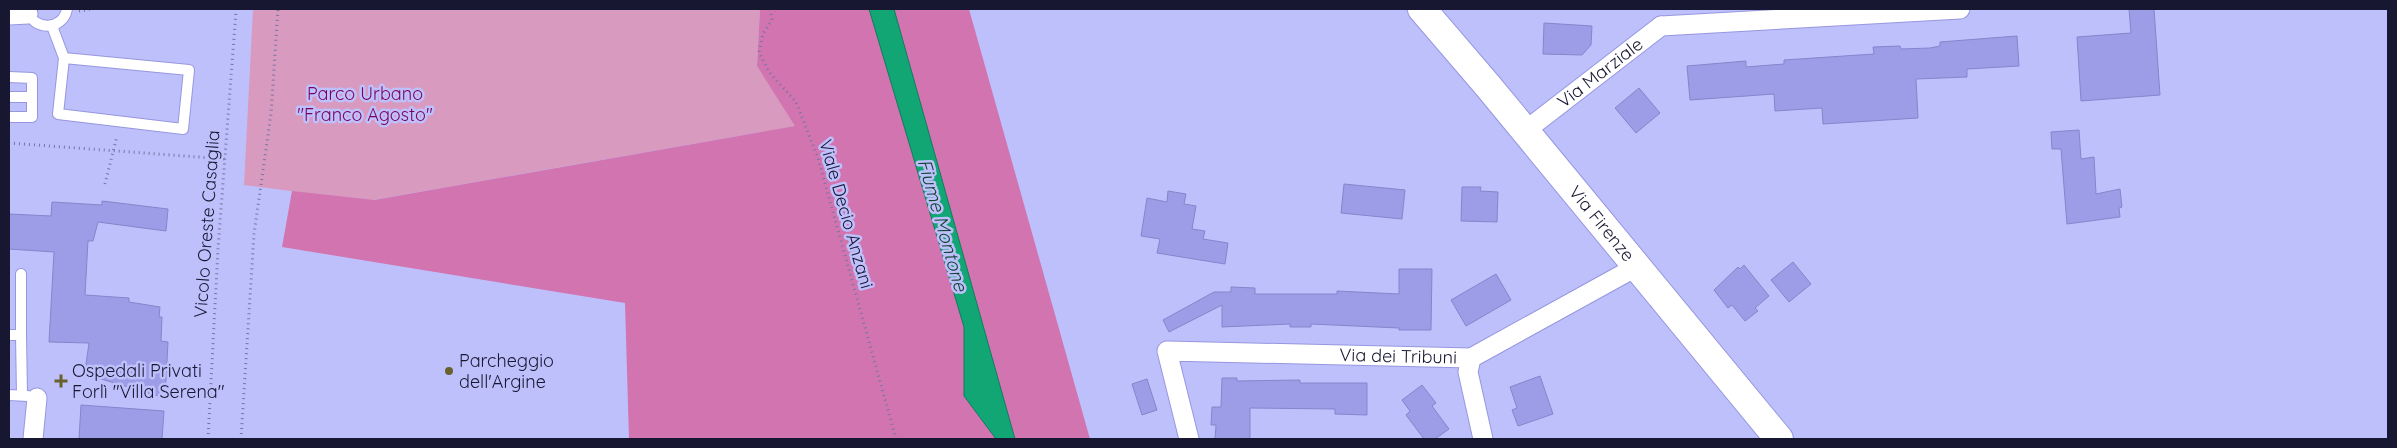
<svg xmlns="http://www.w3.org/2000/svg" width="2397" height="448" viewBox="0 0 2397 448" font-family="Quicksand,sans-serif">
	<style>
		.green { fill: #d89abf }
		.forest { fill: #d174b0 }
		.water { fill: #11a674; stroke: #137b60 }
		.building { fill: #9c9de6; stroke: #8485cb }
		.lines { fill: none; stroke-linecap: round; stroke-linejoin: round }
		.lane-casing { stroke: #9697df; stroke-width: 12 }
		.street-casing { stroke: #9697df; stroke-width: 21 }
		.primary-casing { stroke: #9697df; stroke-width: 30 }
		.path { stroke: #7575a3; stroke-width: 3; stroke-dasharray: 1 4; stroke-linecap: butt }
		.lane { stroke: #fff; stroke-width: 10 }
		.street { stroke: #fff; stroke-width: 19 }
		.primary { stroke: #fff; stroke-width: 28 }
		.poi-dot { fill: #68612e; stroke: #bec0fc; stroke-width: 2 }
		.labels { text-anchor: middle; stroke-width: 5; stroke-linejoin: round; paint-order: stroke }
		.street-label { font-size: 18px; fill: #181732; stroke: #bec0fc }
		.park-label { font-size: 18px; fill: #7a005c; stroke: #bec0fc }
		.poi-label { font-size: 18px; fill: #181732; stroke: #bec0fc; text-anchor: start }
		.water-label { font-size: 19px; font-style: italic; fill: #104630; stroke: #bec0fc }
	</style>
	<rect width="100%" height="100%" fill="#bec0fc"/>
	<polygon class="green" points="253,9 760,9 757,66 796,126 367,201 244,185"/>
	<polygon class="forest" points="760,9 969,9 1090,439 629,439 625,303 282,247 292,191 374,200 795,126 757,66"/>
	<polygon class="water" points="869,9 894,9 1015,439 996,439 964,396 964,327"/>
	<g class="building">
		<polygon points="2129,9 2154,9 2160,95 2081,101 2077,37 2131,33"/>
		<polygon points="1544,23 1592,26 1591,45 1582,55 1543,54"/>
		<polygon points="2017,36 2019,66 1967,69 1967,77 1916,79 1918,118 1823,124 1822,108 1775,111 1774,94 1690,100 1687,66 1746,61 1746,67 1784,64 1784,60 1874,54 1873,47 1900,46 1901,49 1930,48 1940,46 1940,42"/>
		<polygon points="1639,88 1660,113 1636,133 1615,108"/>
		<polygon points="2079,130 2081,159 2094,157 2096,194 2120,189 2122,207 2119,208 2120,217 2067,224 2061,149 2052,149 2051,132"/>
		<polygon points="1344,184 1405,190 1402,219 1341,213"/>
		<polygon points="1462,187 1481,187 1480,191 1498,192 1497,222 1461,221"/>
		<polygon points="1168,191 1186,194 1184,204 1196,206 1192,229 1205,231 1203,239 1228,243 1225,264 1157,253 1160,239 1141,236 1147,198 1167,202"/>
		<polygon points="102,201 168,209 166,231 98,222 93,241 88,241 85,295 129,298 129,302 160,307 159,317 162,317 161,341 168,342 165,398 91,376 86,364 89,343 49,342 54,252 9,249 9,214 51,216 52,202 102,205"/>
		<polygon points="1793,262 1811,284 1789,302 1771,280"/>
		<polygon points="1744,265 1769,296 1755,308 1758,311 1745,321 1732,305 1728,308 1714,290 1738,267 1740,269"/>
		<polygon points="1399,269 1432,269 1431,330 1399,330 1399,328 1311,324 1311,327 1290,327 1290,324 1222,327 1222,305 1169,332 1163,320 1214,292 1231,292 1231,287 1255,288 1255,294 1337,294 1337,291 1399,294"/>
		<polygon points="1496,274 1511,300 1466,326 1451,300"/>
		<polygon points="1540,376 1553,414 1518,426 1512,410 1517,408 1510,387"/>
		<polygon points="1222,378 1237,378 1237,381 1300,380 1300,383 1367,383 1367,415 1335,414 1335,409 1250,408 1250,439 1215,439 1216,425 1211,425 1212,407 1221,407"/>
		<polygon points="1147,379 1157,410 1142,415 1132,384"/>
		<polygon points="1422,385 1436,403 1432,406 1449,429 1435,439 1424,439 1406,415 1410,411 1402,400"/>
		<polygon points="81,405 164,411 162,439 79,439"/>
	</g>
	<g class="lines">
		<g class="lane-casing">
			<g id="lane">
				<path d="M27,10c6,21 36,21 40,-1"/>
				<polyline points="52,26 64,58 58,114 183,129 189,70 64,58"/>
				<polyline points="9,77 32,78 32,117 9,117"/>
				<polyline points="9,97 32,97"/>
				<polyline points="9,335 21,335 21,274"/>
				<polyline points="21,335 22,395"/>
				<polyline points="9,395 28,396"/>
			</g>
		</g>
		<g class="street-casing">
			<g id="street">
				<polyline points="9,15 28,14"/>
				<polyline points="1661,26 1960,9"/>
				<path id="s1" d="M1525,131l136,-105"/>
				<polyline points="1471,358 1468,372 1483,439"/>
				<polyline points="33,439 37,398"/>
				<path id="s2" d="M1189,439l-22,-88 304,7 165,-91"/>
			</g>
		</g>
		<g class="primary-casing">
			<g id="primary">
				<path id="s3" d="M1422,9l66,77 291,353"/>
			</g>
		</g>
		<g class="path">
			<polyline points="770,9 772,20 763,34 759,52 769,72 796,102 818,158 896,439"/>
			<polyline points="79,11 91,9"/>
			<polyline points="9,143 225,159"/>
			<polyline points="105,184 117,136"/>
			<polyline points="208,439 218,249 236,11"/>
			<polyline points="241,439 254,234 271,114 278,9"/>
		</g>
		<use href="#lane" class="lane"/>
		<use href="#street" class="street"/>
		<use href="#primary" class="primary"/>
	</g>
	<g class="poi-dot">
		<circle cx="449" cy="371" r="5"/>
		<path d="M58.5 373.5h5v5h5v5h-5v5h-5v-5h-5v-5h5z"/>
	</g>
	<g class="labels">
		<g class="street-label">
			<text dy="6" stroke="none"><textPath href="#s1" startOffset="95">Via Marziale</textPath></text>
			<text transform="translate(846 214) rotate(74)" y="6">Viale Decio Anzani</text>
			<text transform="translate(207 224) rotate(-86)" y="6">Vicolo Oreste Casaglia</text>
			<text dy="6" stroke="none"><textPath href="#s3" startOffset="280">Via Firenze</textPath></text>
			<text dy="6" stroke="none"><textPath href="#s2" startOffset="322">Via dei Tribuni</textPath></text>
		</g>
		<g class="park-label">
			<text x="365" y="100">Parco Urbano<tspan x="365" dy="21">"Franco Agosto"</tspan></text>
		</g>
		<g class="poi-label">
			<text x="459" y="367">Parcheggio<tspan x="459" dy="21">dell'Argine</tspan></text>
			<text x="72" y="377">Ospedali Privati<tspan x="72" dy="21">Forlì "Villa Serena"</tspan></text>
		</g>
		<g class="water-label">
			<text transform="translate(943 225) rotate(74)" y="7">Fiume Montone</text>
		</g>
	</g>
	<rect width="2397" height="448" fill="none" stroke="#181732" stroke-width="20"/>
</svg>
